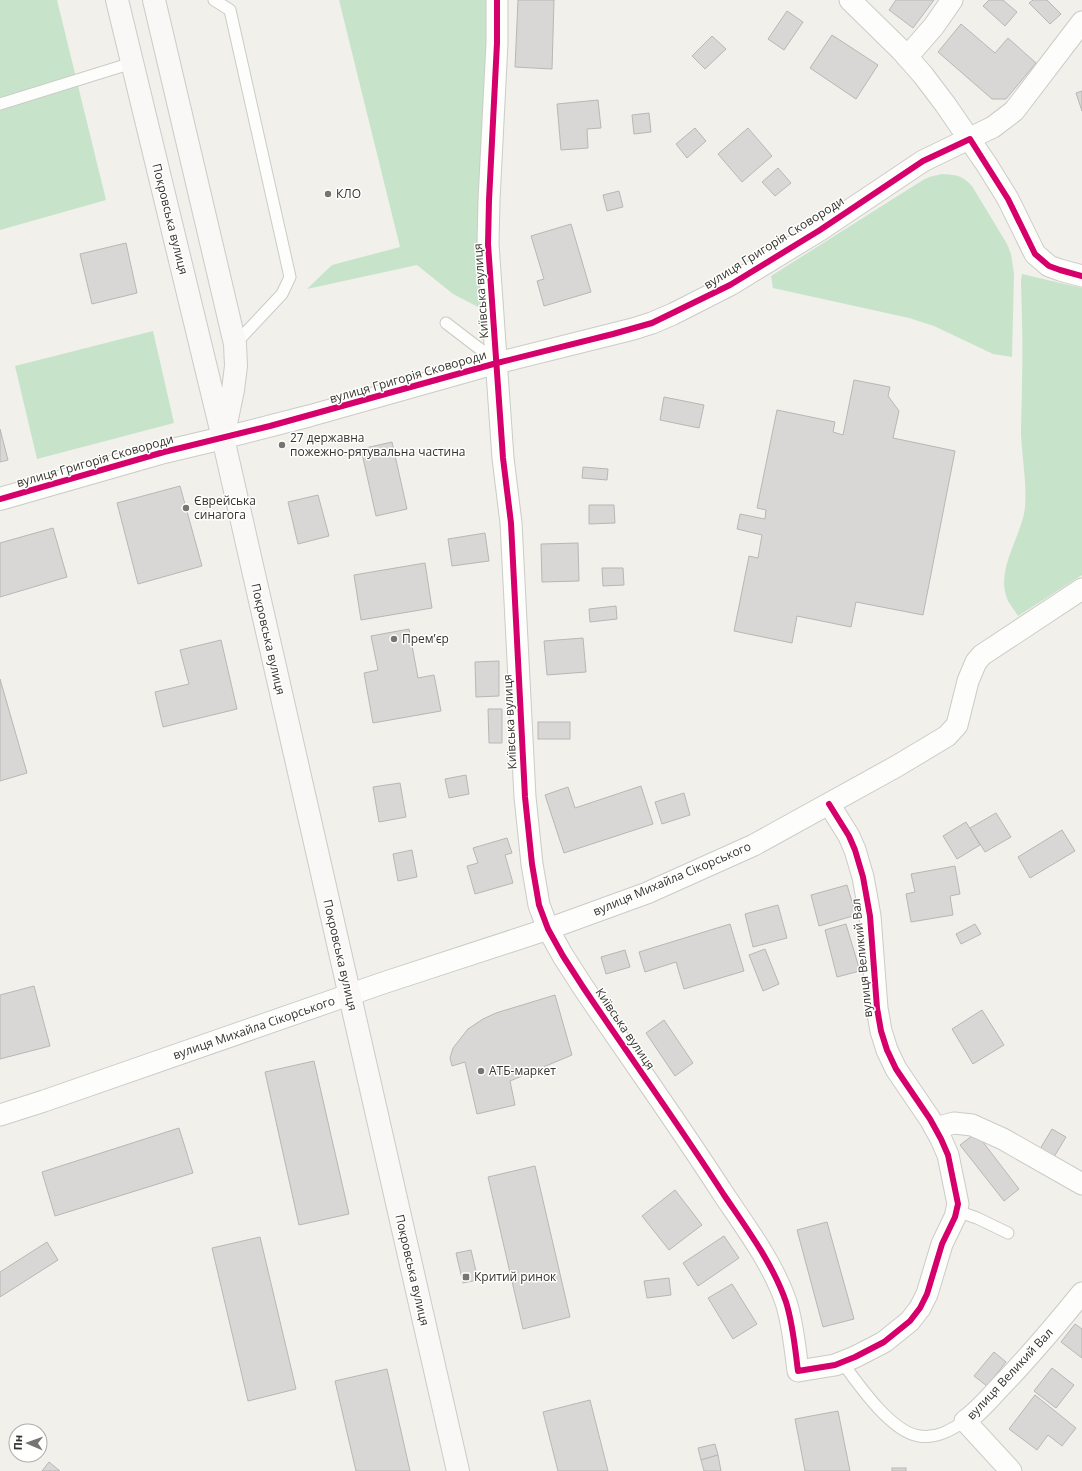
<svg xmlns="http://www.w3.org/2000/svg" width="1082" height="1471" viewBox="0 0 1082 1471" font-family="'Open Sans',sans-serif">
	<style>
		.green { fill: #c7e4cb }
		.building { fill: #d8d7d6; stroke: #b8b7b6 }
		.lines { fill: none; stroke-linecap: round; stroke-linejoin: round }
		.service-casing { stroke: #cbcbc7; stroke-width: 13 }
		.minor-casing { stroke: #cbcbc7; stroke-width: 23 }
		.tertiary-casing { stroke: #cbcbc7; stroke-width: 24 }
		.secondary-casing { stroke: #cbcbc7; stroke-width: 24 }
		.service { stroke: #fdfdfc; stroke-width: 11 }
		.minor { stroke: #fdfdfc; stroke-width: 21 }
		.tertiary { stroke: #fdfdfc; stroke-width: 22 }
		.secondary { stroke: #faf8f7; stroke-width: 22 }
		.cycleway-casing { stroke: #fffffd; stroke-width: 8 }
		.cycleway { stroke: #d6006c; stroke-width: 6 }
		.poi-dot { fill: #767571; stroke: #fffffd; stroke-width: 1.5 }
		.labels { text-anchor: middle; stroke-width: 3; stroke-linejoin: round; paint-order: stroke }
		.poi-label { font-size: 12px; fill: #34332f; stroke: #fffffd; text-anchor: start }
		.street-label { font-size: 12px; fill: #34332f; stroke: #fffffd }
	</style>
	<rect width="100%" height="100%" fill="#f1f0eb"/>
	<g class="green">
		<polygon points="0,0 57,0 106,200 0,230"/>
		<polygon points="339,0 489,0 482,309 453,294 417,265 307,289 332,265 400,247"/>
		<path d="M942,174c14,1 20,1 30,12l35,58 4,10 3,20 -2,83 -19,-3 -59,-28 -25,-8 -136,-30 -2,-12 152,-96 6,-3z"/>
		<path d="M1022,274l60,14v287l-64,41c-3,-5 -7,-10 -10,-15 -14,-31 14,-64 17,-94 2,-24 -3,-49 -4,-73 0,-17 1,-35 1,-52 1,-34 0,-67 -1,-101z"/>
		<polygon points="153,331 174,423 37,459 15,366"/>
	</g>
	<g class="building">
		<polygon points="518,0 554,0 552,69 515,67"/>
		<polygon points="896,0 934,0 913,28 889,10"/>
		<polygon points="989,0 1003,0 1017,12 1005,26 983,6"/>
		<polygon points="1033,0 1047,0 1061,14 1050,24 1029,3"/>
		<polygon points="787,11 803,22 784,50 768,39"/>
		<polygon points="961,24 995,53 1008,38 1036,63 1006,99 992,99 938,52"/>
		<polygon points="832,35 878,65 856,99 810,68"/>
		<polygon points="712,36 726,49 705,69 692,56"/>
		<polygon points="1082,91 1082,111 1076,93"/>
		<polygon points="598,100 601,128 587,129 588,148 561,150 557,104"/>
		<polygon points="649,113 651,132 634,134 632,115"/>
		<polygon points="695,128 706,141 687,158 676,144"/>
		<polygon points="748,128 772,156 742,182 718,154"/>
		<polygon points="778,168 791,183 775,196 762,182"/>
		<polygon points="619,191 623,207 607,211 603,195"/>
		<polygon points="571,224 591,292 544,306 537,281 544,279 531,236"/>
		<polygon points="126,243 137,293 92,304 80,254"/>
		<polygon points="854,380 890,387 888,396 899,411 893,438 955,451 923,615 856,602 851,627 797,616 792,643 734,631 749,556 758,558 762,535 737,529 740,514 765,519 766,510 757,508 777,410 835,422 833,432 843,435"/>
		<polygon points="664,397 704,405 699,428 660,420"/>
		<polygon points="0,429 8,460 0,462"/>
		<polygon points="392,442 407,509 376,516 361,449"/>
		<polygon points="583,467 608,469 607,480 582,478"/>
		<polygon points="180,486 202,566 138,584 117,503"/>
		<polygon points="318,495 329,536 298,544 288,502"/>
		<polygon points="589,505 614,505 615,523 589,524"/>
		<polygon points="53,528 67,577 0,597 0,543"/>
		<polygon points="485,533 489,561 452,566 448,539"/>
		<polygon points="578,543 579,581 542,582 541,544"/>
		<polygon points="425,563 432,608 361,620 354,575"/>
		<polygon points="602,568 623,568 624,585 603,586"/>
		<polygon points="616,606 617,619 590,622 589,609"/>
		<polygon points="409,629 418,678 434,675 441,711 373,723 364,673 378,670 371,636"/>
		<polygon points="583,638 586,672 547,675 544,641"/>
		<polygon points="221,640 237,709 163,727 155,692 189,684 180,650"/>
		<polygon points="499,661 499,696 476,697 475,662"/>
		<polygon points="0,679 27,773 0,781"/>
		<polygon points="488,709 502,709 502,743 489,743"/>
		<rect x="538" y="722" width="32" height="17"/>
		<polygon points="466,775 469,794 449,798 445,779"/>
		<polygon points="400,783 406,817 379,822 373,787"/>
		<polygon points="641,786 653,824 564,853 545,795 568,787 575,808"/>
		<polygon points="684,793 690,815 662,824 655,802"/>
		<polygon points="996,813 1011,837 985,852 970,828"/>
		<polygon points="966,822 980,845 957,859 943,836"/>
		<polygon points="1062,830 1075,851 1030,878 1018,857"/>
		<polygon points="507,838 512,853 505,855 513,883 475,894 467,866 478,863 473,848"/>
		<polygon points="412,850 417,877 398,881 393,854"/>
		<polygon points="955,866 960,894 950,896 953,915 911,922 906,894 915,892 911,874"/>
		<polygon points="847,885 856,915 819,926 811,895"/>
		<polygon points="778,905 787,938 753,947 745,914"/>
		<polygon points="730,924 744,971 684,989 676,962 645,972 639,952"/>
		<polygon points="846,924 860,971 837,977 825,930"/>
		<polygon points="975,924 981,934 961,944 956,934"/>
		<polygon points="765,949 779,984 763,991 749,955"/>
		<polygon points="625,950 630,967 606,974 601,957"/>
		<polygon points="34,986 50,1046 0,1059 0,995"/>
		<polygon points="555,995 572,1055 510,1081 515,1105 477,1114 465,1062 452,1066 450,1058 453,1048 468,1029 483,1019 496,1013"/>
		<polygon points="982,1010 1004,1045 973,1064 952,1029"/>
		<polygon points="664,1020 693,1063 675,1076 646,1033"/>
		<polygon points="314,1061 349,1214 299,1225 265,1072"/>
		<polygon points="179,1128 193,1173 55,1216 42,1172"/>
		<polygon points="1052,1129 1066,1137 1054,1157 1040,1149"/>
		<polygon points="976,1133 1019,1189 1004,1201 960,1145"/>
		<polygon points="535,1166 570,1317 523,1329 488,1177"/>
		<polygon points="675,1190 702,1225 669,1250 642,1216"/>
		<polygon points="827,1222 854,1319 823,1327 797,1230"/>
		<polygon points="724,1236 739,1258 698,1286 683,1263"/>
		<polygon points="260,1237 296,1389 248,1401 212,1248"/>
		<polygon points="47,1242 58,1260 0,1297 0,1272"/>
		<polygon points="471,1250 478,1280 463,1283 456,1253"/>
		<polygon points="669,1278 671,1295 647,1298 644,1281"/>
		<polygon points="732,1284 757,1324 733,1339 708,1298"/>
		<polygon points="1075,1324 1082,1329 1082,1358 1061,1342"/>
		<polygon points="994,1352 1006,1362 987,1386 974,1376"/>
		<polygon points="1052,1368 1074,1385 1056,1408 1034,1391"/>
		<polygon points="387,1369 410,1471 356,1471 335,1381"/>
		<polygon points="1035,1395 1076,1428 1062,1446 1048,1435 1037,1450 1009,1429"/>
		<polygon points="590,1400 608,1471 558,1471 543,1412"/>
		<polygon points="838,1411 850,1471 805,1471 795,1419"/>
		<polygon points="715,1444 718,1455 701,1460 698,1448"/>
		<polygon points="718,1455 721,1471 704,1471 701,1460"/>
		<polygon points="49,1462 60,1471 42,1471"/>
		<rect x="892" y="1468" width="14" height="3"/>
	</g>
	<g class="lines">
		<g class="service-casing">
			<g id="service">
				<polyline points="214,0 230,10 290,277 282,294 235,344"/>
				<polyline points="0,104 132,63"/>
				<polyline points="446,323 497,362"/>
				<polyline points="957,1211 977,1218 1008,1233"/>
				<path d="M842,1362c16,22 49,70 77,74 17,3 32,-6 46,-15"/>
			</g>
		</g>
		<g class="minor-casing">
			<g id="minor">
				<path d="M497,0v43l-8,157 -1,44 15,214 8,65 14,274 7,67 7,41 9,24 15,27 20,31c47,70 96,138 141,208 23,34 49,69 62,107 7,22 9,46 12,69l37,-6 20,-8 29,-15 26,-21 10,-13 7,-14 15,-50 13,-27 3,-13 -10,-49 -7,-16 -11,-20 -34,-50 -9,-19 -6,-19 -4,-23 -7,-92 -7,-39 -8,-27 -6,-14 -20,-32"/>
				<polyline points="850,0 902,51 923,75 945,104 987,165 1008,199 1035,254 1049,266 1060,270 1082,276"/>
				<polyline points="907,57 934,26 952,0"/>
				<polyline points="223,438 309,416 497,363 633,329 652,323 673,314 730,285 820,230 923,161 993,127 1014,111 1024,98 1082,22"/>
				<polyline points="0,1115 44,1101 383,983 548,929 647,893 754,845 897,766 947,736 957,725 968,681 976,662 982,655 1082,589"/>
				<polyline points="935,1128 954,1123 972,1125 1003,1139 1082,1184"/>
				<path d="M1011,1471l-46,-50c13,-9 24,-22 35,-34 29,-30 56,-62 82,-94"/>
			</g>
		</g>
		<g class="tertiary-casing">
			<polyline id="tertiary" points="0,499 164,452 223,438"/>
		</g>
		<g class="secondary-casing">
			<g id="secondary">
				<polyline points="117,0 223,438 458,1471"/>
				<polyline points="154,0 235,344 236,366 233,390 224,433"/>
			</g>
		</g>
		<use href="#service" class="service"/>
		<use href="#minor" class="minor"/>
		<use href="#tertiary" class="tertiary"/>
		<use href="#secondary" class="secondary"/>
		<g class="cycleway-casing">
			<g id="cycleway">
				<path d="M497,0v43l-8,157 -1,44 15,214 8,65 14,274 7,67 7,41 9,24 15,27 20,31c47,70 96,138 141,208 23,34 49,69 62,107 7,22 9,46 12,69l37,-6 20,-8 29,-15 26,-21 10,-13 7,-14 15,-50 13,-27 3,-13 -10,-49 -7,-16 -11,-20 -34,-50 -9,-19 -6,-19 -4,-23 -7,-92 -7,-39 -8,-27 -6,-14 -20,-32"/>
				<polyline points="0,499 164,452 270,426 497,363 613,334 652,323 730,285 820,230 923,161 970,139 1008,199 1035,254 1049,266 1060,270 1082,276"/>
			</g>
		</g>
		<use href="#cycleway" class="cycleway"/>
	</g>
	<g class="poi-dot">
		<circle cx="328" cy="194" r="4"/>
		<circle cx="282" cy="445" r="4"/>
		<circle cx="186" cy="508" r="4"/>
		<circle cx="394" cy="639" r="4"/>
		<circle cx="481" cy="1071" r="4"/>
		<rect x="462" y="1273" width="8" height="8" rx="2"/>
	</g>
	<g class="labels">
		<g class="poi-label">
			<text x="336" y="198">КЛО</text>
			<text x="290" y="442">27 державна<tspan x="290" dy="14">пожежно-рятувальна частина</tspan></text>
			<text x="194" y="505">Єврейська<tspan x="194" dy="14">синагога</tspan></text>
			<text x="402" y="643">Прем’єр</text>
			<text x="489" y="1075">АТБ-маркет</text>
			<text x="474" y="1281">Критий ринок</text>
		</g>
		<g class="street-label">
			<text transform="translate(170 219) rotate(76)" y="4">Покровська вулиця</text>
			<text transform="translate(774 243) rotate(-32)" y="4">вулиця Григорія Сковороди</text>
			<text transform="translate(481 291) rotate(-94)" y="4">Київська вулиця</text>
			<text transform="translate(408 377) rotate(-16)" y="4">вулиця Григорія Сковороди</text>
			<text transform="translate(95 461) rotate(-16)" y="4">вулиця Григорія Сковороди</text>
			<text transform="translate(268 639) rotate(77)" y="4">Покровська вулиця</text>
			<text transform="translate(510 722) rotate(-93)" y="4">Київська вулиця</text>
			<text transform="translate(672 879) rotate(-23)" y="4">вулиця Михайла Сікорського</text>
			<text transform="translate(340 955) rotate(77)" y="4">Покровська вулиця</text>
			<text transform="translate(862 958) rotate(-96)" y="4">вулиця Великий Вал</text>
			<text transform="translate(254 1028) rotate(-19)" y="4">вулиця Михайла Сікорського</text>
			<text transform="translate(625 1029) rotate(56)" y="4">Київська вулиця</text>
			<text transform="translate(412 1270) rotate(77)" y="4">Покровська вулиця</text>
			<text transform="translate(1010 1374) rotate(-47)" y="4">вулиця Великий Вал</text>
		</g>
	</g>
	<g transform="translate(28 1443) rotate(272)"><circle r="19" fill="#fffffd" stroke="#aeadab"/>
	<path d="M0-3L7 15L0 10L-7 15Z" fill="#767571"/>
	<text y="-6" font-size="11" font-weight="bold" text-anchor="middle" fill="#34332f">Пн</text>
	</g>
</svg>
